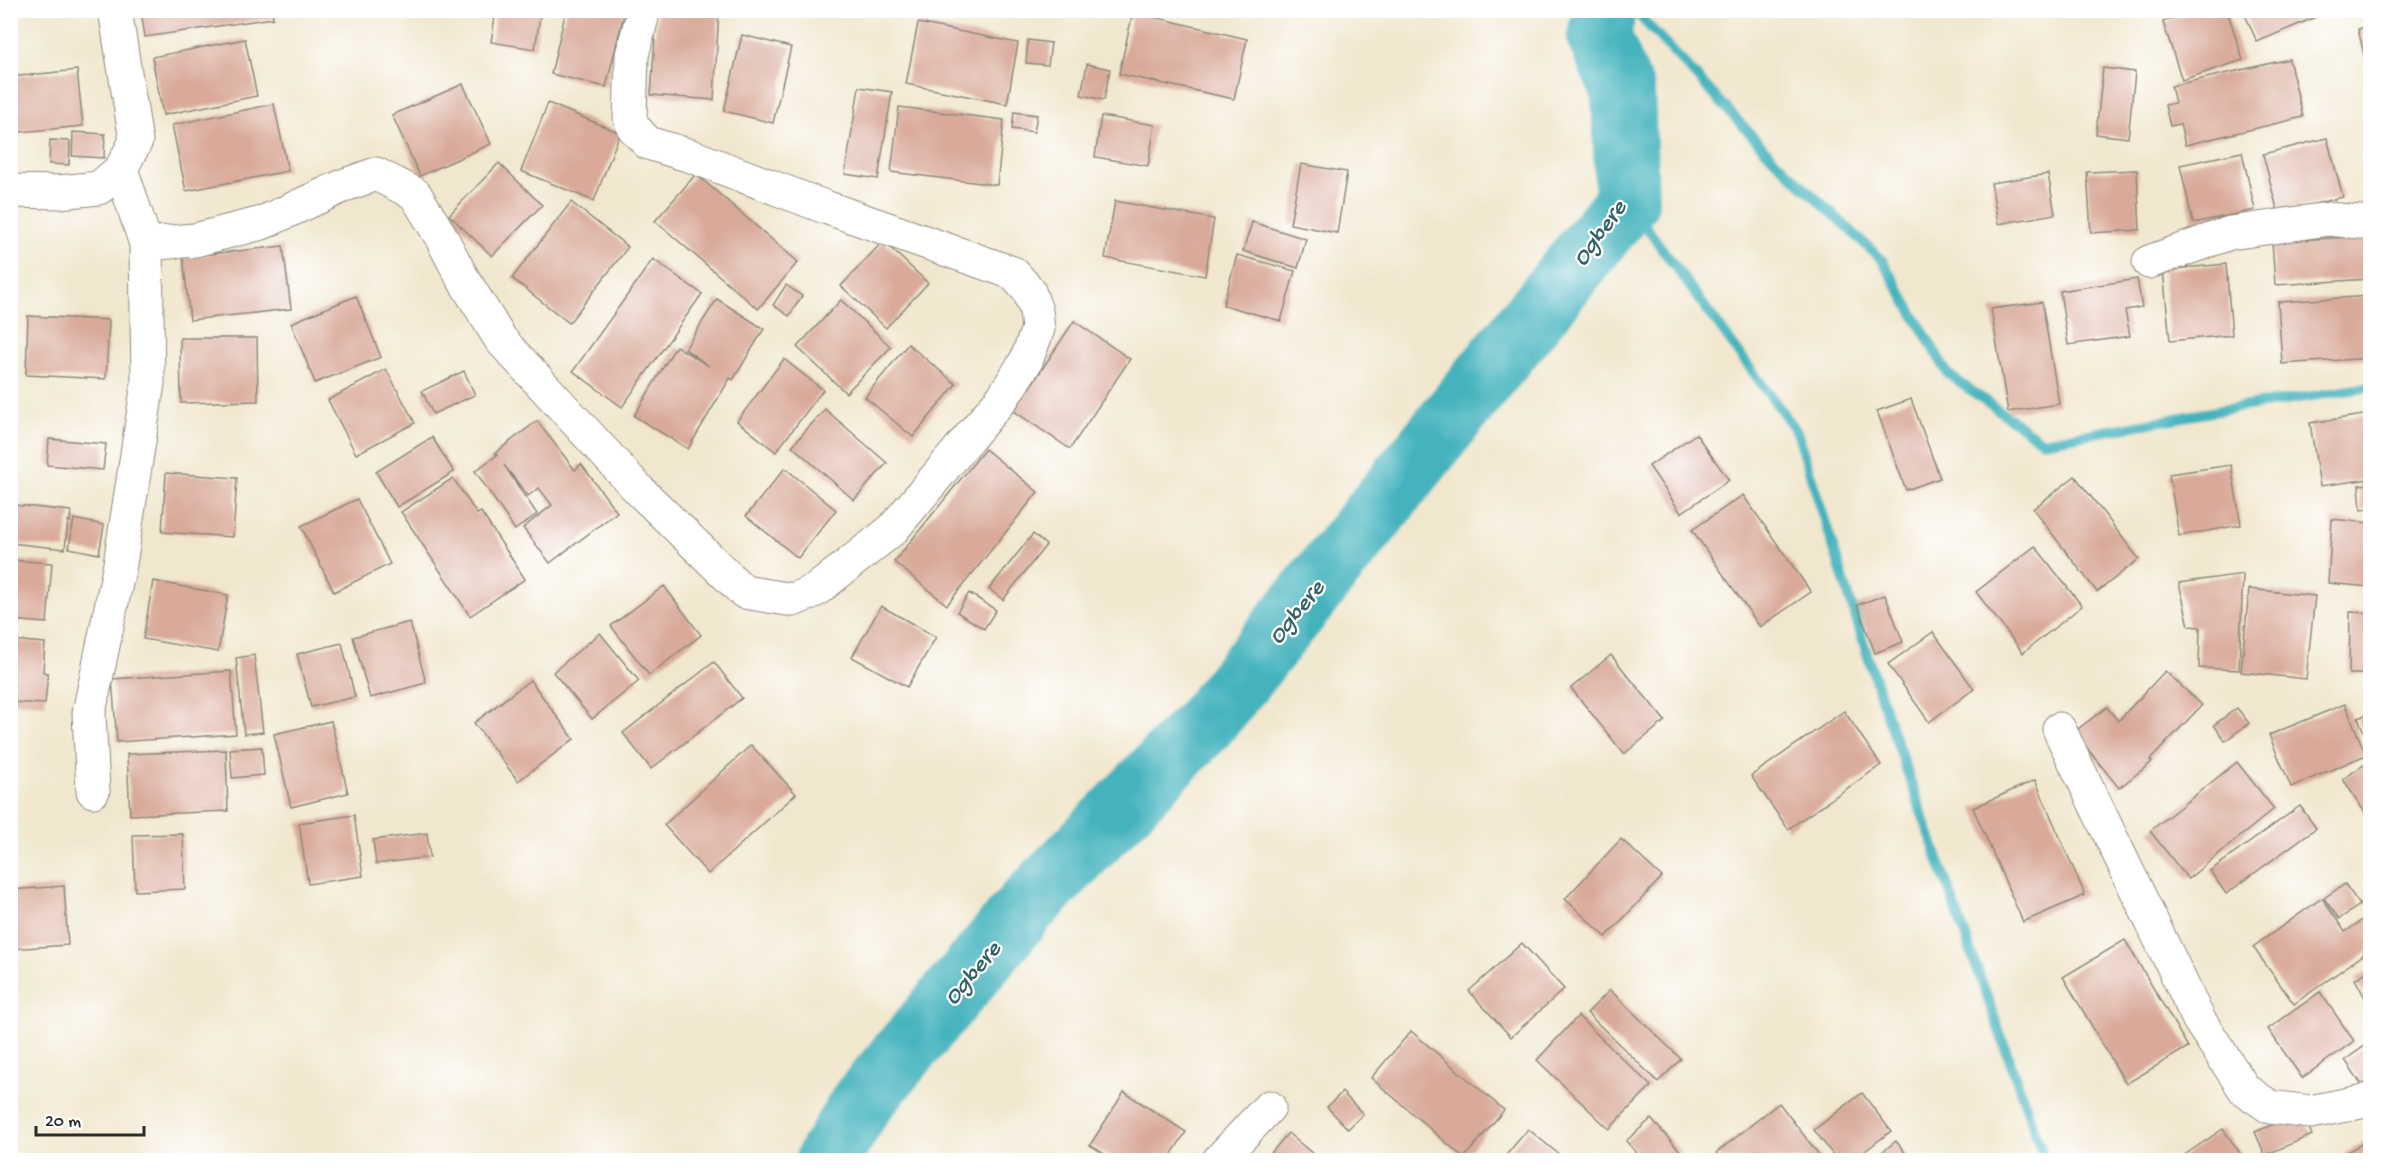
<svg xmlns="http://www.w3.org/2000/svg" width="2381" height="1171" viewBox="0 0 2381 1171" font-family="'Gochi Hand',sans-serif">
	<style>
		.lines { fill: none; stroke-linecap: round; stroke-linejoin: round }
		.stream { stroke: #44b3be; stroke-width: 10 }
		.river { stroke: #44b3be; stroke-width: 64 }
		.building { fill: #d9aa9a }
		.minor-casing { stroke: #8e897c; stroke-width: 35 }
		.minor { stroke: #fff; stroke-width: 33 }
		.labels { text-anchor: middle; stroke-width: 4.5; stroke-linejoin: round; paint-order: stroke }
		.water-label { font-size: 24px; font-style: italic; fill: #356166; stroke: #fff }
	</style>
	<rect width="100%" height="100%" fill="#fff"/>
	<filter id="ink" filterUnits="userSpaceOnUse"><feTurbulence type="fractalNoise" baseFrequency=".0167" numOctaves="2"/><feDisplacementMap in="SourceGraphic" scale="12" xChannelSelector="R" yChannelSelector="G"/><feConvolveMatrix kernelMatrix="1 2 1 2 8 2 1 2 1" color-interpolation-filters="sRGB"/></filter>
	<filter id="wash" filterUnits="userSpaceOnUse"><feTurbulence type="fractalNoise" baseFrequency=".008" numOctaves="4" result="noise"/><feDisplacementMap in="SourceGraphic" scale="24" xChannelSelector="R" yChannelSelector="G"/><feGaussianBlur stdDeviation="1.35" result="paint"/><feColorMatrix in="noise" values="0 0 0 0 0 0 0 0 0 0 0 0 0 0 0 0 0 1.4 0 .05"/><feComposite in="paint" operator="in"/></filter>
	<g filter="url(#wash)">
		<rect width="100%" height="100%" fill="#f1e7ce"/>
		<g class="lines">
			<g class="stream">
				<polyline points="1634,10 1773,158 1882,260 1948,374 2043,442 2222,410 2370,387"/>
				<polyline points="1627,201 1797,432 1881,698 2045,1160"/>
			</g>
			<polyline class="river" points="827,1160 862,1102 1026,907 1206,722 1627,201 1623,91 1599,37 1604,10"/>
		</g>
		<g id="blocks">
			<g class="building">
				<polygon points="141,10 272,10 273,18 145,37"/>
				<polygon points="496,10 541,10 535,49 491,42"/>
				<polygon points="566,10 625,10 606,87 551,74"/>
				<polygon points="657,10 719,10 714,100 651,95"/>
				<polygon points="2198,10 2227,10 2243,60 2182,80 2163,22"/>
				<polygon points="2243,10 2324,10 2325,13 2257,42"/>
				<polygon points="1133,12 1247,39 1234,99 1119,74"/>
				<polygon points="918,23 1018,43 1007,104 906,84"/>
				<polygon points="2370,26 2370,79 2358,29"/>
				<polygon points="742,35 791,47 773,123 724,111"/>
				<polygon points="245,39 257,96 163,115 152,57"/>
				<polygon points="1028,40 1051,43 1048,65 1026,63"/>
				<polygon points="2289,59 2303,117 2185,145 2180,124 2170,126 2165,105 2175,103 2171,86"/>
				<polygon points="1087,64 1110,69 1104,100 1081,95"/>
				<polygon points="2103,68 2135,72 2128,138 2096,134"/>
				<polygon points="77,70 83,126 10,133 10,77"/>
				<polygon points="463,84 491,144 420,176 392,115"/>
				<polygon points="859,87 892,92 878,179 845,174"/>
				<polygon points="548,103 620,133 594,201 521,171"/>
				<polygon points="274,104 288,171 186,191 172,125"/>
				<polygon points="899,107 1004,120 997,185 891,172"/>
				<polygon points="1014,112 1037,115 1034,132 1012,129"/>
				<polygon points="1101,116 1155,125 1148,166 1095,157"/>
				<polygon points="73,132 105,134 104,158 72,156"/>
				<polygon points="2327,138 2343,197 2278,213 2263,154"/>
				<polygon points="50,140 70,141 69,165 49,164"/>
				<polygon points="2242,152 2255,210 2193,223 2180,165"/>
				<polygon points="499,163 542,205 492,256 449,215"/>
				<polygon points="1301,164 1347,172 1337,233 1290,224"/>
				<polygon points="2137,170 2140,230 2091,233 2087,172"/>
				<polygon points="696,174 798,262 758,309 655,221"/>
				<polygon points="2048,174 2055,214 1998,224 1991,183"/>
				<polygon points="1115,201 1214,219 1205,276 1105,258"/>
				<polygon points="571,202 628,247 569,323 512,278"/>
				<polygon points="1252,222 1306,239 1298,268 1243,251"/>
				<polygon points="2370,236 2370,279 2275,285 2272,241"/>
				<polygon points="883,241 928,283 886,328 841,286"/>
				<polygon points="283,246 291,309 190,320 183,257"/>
				<polygon points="1237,255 1295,271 1281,321 1223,305"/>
				<polygon points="653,259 702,294 622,407 573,371"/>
				<polygon points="2226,264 2232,335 2170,341 2163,270"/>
				<polygon points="2137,279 2142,307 2125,310 2130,336 2068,345 2060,291"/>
				<polygon points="786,285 802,296 789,316 773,305"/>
				<polygon points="356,296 381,357 315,383 291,323"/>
				<polygon points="2370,296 2370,358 2282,364 2278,302"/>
				<polygon points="717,299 764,329 733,380 730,378 688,449 634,416 676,346 709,366 685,349"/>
				<polygon points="841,300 891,347 846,393 797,347"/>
				<polygon points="2042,302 2059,404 2008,412 1991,309"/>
				<polygon points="28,316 109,320 106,379 26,375"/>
				<polygon points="1074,321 1130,359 1070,449 1014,411"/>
				<polygon points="180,338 257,338 258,401 181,403"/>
				<polygon points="908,344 956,384 913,437 865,397"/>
				<polygon points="784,359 823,390 776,452 737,421"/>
				<polygon points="386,369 415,423 356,454 328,400"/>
				<polygon points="464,371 475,395 433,414 422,391"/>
				<polygon points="1911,399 1940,478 1906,490 1877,411"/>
				<polygon points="825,409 887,463 854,500 792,446"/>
				<polygon points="2370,414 2370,479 2320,486 2310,423"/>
				<polygon points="537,421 575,470 581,464 617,512 550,563 523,528 552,505 539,488 528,496 504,465 537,514 515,530 475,471 497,455 495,453"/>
				<polygon points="1696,434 1729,480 1681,513 1649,466"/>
				<polygon points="432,437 454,472 397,507 376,472"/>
				<polygon points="49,439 106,444 103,470 47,465"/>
				<polygon points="985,449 1038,492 947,605 894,562"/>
				<polygon points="2231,465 2241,525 2179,536 2169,474"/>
				<polygon points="785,468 836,510 798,558 746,516"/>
				<polygon points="166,473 237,478 233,537 162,532"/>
				<polygon points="2075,476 2139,559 2097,592 2033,509"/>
				<polygon points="453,478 477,514 481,512 525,579 470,616 401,512"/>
				<polygon points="2370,484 2370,509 2361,510 2359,485"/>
				<polygon points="1743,495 1811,592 1760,627 1692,530"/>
				<polygon points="357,499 390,564 334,592 301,526"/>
				<polygon points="14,505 71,511 70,522 68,521 65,549 10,543 10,514 13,514"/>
				<polygon points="74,519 104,525 99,554 69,548"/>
				<polygon points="2332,519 2370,523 2370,587 2328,583"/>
				<polygon points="1033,534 1046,545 1003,600 989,589"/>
				<polygon points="2035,546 2082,606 2023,653 1976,592"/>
				<polygon points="10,560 52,563 47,623 10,620"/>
				<polygon points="2243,574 2239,670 2199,668 2200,627 2189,626 2179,583"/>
				<polygon points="153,581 228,595 218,652 143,639"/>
				<polygon points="664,586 701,635 649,675 611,626"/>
				<polygon points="2249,589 2315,596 2306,679 2241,672"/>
				<polygon points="969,593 996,610 984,629 957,612"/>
				<polygon points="1885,595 1903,642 1875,653 1857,605"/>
				<polygon points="881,606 936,637 907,687 852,657"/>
				<polygon points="2350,612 2370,613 2370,674 2349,674"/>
				<polygon points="410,622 426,683 370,698 353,637"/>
				<polygon points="1933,632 1974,689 1929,722 1888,664"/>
				<polygon points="600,633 639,681 592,719 553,672"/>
				<polygon points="10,640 45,643 43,672 48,673 45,704 10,702"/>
				<polygon points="342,643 355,697 311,707 297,654"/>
				<polygon points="254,655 263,732 244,734 236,658"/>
				<polygon points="1611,655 1665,721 1624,754 1571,688"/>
				<polygon points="714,662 742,698 651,769 623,733"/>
				<polygon points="231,671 236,734 117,742 112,679"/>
				<polygon points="2165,671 2202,705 2150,760 2152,762 2119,788 2074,732 2107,707 2118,721"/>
				<polygon points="530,680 574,739 518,781 474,723"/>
				<polygon points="2345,704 2366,755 2291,787 2269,735"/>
				<polygon points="2237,708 2249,723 2225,741 2214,725"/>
				<polygon points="1844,711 1881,765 1788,829 1751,776"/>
				<polygon points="2370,713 2370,741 2368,742 2358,718"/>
				<polygon points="331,721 348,793 291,807 274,734"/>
				<polygon points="751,745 796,794 708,874 664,825"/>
				<polygon points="262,747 264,775 232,778 230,749"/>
				<polygon points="226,750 228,811 130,815 127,754"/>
				<polygon points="2370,761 2370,820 2343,779"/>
				<polygon points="2237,762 2274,809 2188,879 2150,831"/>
				<polygon points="2035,780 2085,895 2023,922 1973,808"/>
				<polygon points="2300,806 2316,828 2226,894 2210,871"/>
				<polygon points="354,815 363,876 308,884 299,823"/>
				<polygon points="427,833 430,857 376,864 373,840"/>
				<polygon points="183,834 185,889 135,891 133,835"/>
				<polygon points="1621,839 1662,877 1606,937 1565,899"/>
				<polygon points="2345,884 2360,905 2339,919 2324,898"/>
				<polygon points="64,886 68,945 10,949 10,890"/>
				<polygon points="2322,898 2345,932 2368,916 2370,919 2370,950 2294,1004 2253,947"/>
				<polygon points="2125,940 2188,1047 2126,1084 2063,977"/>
				<polygon points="1522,943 1564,989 1511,1037 1469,991"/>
				<polygon points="2370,970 2370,1007 2355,979"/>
				<polygon points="1610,990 1681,1059 1658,1082 1587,1013"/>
				<polygon points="2320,992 2354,1041 2302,1078 2268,1029"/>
				<polygon points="1578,1016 1651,1086 1609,1129 1537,1060"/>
				<polygon points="1411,1031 1504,1110 1464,1158 1371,1078"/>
				<polygon points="2369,1043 2370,1080 2362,1085 2345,1060"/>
				<polygon points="1124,1092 1186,1132 1168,1160 1114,1160 1090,1145"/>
				<polygon points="1342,1092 1363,1114 1348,1129 1327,1107"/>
				<polygon points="1862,1093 1891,1131 1853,1160 1837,1160 1814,1130"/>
				<polygon points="1779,1103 1823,1160 1722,1160 1716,1153"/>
				<polygon points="2302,1112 2312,1135 2265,1155 2255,1132"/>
				<polygon points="1651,1119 1681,1152 1671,1160 1643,1160 1626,1141"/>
				<polygon points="1528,1129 1566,1160 1502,1160"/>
				<polygon points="2223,1129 2245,1160 2177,1160"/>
				<polygon points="1288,1133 1320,1160 1265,1160"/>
				<polygon points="2370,1139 2370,1160 2347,1160 2343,1154"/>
				<polygon points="1896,1141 1911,1160 1872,1160"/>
			</g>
		</g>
	</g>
	<g filter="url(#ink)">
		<use href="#blocks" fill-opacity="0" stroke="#8e897c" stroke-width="1.5"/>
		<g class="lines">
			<g class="minor-casing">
				<g id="minor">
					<polyline points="10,191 59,192 99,188 121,169 136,141 115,10"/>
					<polyline points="146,244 195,240 262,223 345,185 376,174 415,194 440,235 462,277 501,340 639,490 744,592 793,600 816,590 892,530 1003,397 1026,361 1038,329 1036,311 1029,291 1013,273 825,207 691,156 648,143 633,127 630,118 632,55 644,10"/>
					<polyline points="2149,262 2230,233 2328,219 2370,223"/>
					<polyline points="2059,729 2199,1020 2245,1090 2270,1107 2311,1112 2370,1100"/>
					<polyline points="93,791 89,713 120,564 148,383 146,244 121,169"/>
					<polyline points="1219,1160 1269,1107"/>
				</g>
			</g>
			<use href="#minor" class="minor"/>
		</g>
	</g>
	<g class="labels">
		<g class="water-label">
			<text transform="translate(1598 232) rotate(-54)" y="8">Ogbere</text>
			<text transform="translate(1295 611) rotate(-51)" y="8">Ogbere</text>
			<text transform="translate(971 972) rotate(-50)" y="8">Ogbere</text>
		</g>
	</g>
	<rect width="2381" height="1171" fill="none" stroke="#fff" stroke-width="36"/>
	<path d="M36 1126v9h108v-9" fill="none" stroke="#2b2b2b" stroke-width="3"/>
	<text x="45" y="1126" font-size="18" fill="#2b2b2b" stroke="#ffffff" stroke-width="4.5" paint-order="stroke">20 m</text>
</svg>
